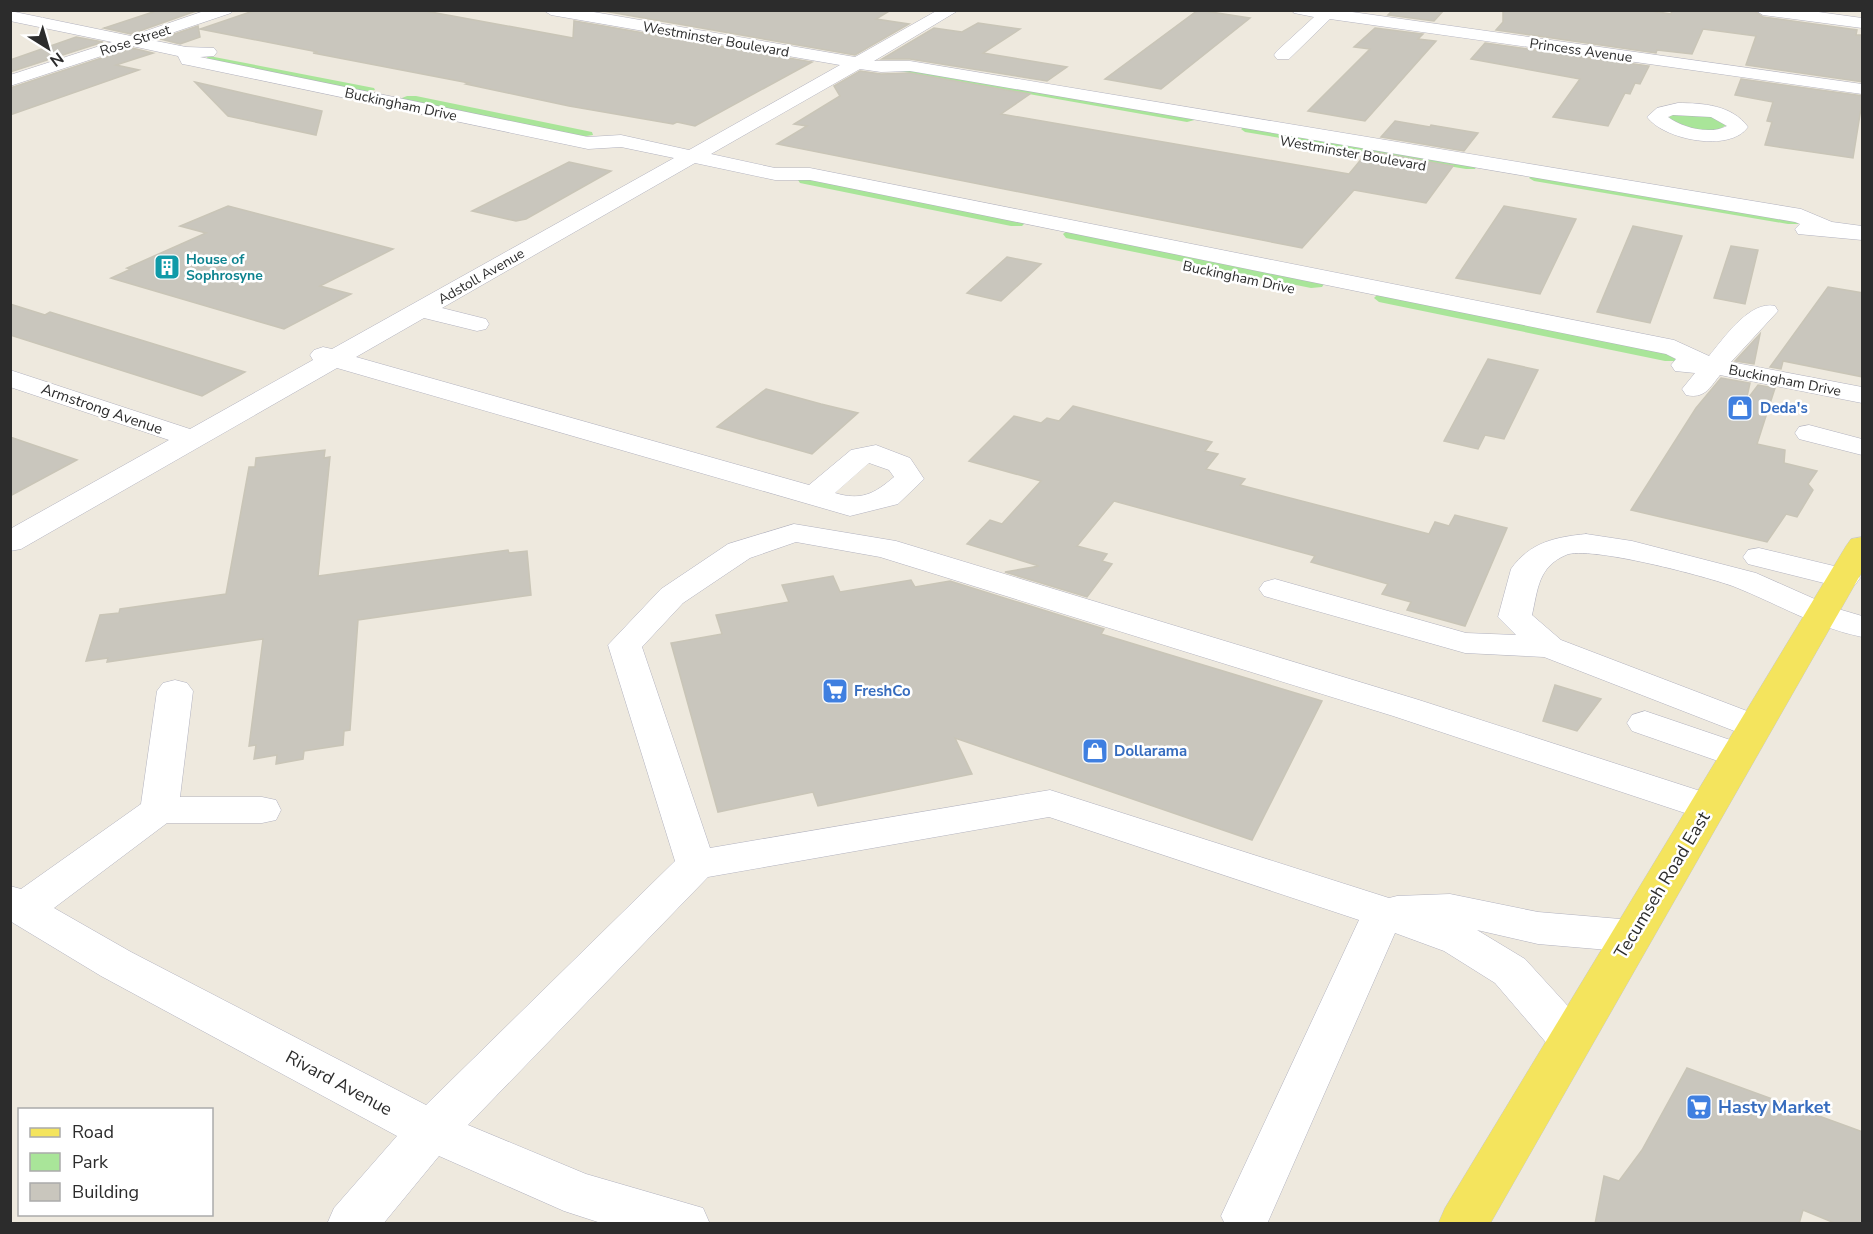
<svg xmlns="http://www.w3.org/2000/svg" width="1873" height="1234" viewBox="0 0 1873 1234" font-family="'Nunito Sans',sans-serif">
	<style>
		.green { fill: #a9e599 }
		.building { fill: #c9c6bd; stroke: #c9c5b7; stroke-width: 1.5 }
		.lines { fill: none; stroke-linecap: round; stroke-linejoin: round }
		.minor-casing { stroke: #b2b2bf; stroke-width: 1 }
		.major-casing { stroke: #c8c8c8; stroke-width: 1 }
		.minor { fill: #fff; fill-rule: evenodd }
		.major { fill: #f4e45d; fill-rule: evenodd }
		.labels { text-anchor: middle; stroke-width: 5; stroke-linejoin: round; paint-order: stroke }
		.far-street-label { font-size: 14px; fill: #2c2c2c; stroke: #fff }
		.far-culture-label { font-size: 14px; font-weight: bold; fill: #0d838f; stroke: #fff; text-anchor: start }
		.shop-label { font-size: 15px; font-weight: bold; fill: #366cbe; stroke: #fff; text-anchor: start }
		.street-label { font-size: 15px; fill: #2c2c2c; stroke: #fff }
		.near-street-label { font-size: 18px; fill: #2c2c2c; stroke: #fff }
		.near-shop-label { font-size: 18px; font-weight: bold; fill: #366cbe; stroke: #fff; text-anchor: start }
	</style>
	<rect width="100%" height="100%" fill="#eee9de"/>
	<g class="green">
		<polygon points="209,56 374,88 375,90 361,92 204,60"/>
		<polygon points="905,68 1198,119 1187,122 899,71"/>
		<polygon points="407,96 416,96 592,132 593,135 579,137 403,100 402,98"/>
		<path d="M1672,114h34l20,11c-16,13 -41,1 -58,-6z"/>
		<polygon points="1245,126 1477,166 1475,169 1466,169 1245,132 1241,129"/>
		<polygon points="1532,175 1798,221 1798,224 1788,224 1534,181 1529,178"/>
		<polygon points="802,178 1025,223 1022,226 1011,226 800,183 798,180"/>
		<polygon points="1067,231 1324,284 1322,287 1311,288 1066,238 1063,234"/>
		<polygon points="1377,295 1672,352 1677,361 1665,361 1379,302 1374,298"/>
	</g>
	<g class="building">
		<polygon points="159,10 196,11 131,34 104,28"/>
		<polygon points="256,10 420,10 573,38 574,21 812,62 695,126 677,122 673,124 569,106 466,84 469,83 313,53 318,52 200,29"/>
		<polygon points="598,10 891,10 876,19 909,24 855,55"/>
		<polygon points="1198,10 1250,18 1161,89 1105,79"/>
		<polygon points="1393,10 1444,10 1434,21 1388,15"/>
		<polygon points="1503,10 1645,10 1671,14 1672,10 1753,10 1763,17 1857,30 1856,35 1863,35 1863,82 1746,65 1756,36 1703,29 1692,54 1657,50 1656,53 1496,30 1503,22"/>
		<polygon points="978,23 1020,29 983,53 1067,67 1047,81 910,59 882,59 934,28 962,32"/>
		<polygon points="198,26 200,37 180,44 160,39"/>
		<polygon points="1375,28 1423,34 1418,39 1436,41 1365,121 1308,111 1370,49 1354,47"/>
		<polygon points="76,37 103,42 10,72 10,60"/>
		<polygon points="1485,43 1649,66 1640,84 1635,83 1630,94 1625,93 1608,126 1553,117 1580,79 1471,59"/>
		<polygon points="132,48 153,53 116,65 139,70 10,115 10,88"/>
		<polygon points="860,71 881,74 910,73 1030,94 1001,114 1349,174 1368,151 1453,166 1426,203 1354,190 1302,248 777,144 807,126 794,124 840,96 834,86"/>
		<polygon points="1741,79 1863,96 1853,158 1765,145 1772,122 1767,121 1773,102 1735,95"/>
		<polygon points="195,82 322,111 316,135 228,116"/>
		<polygon points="1395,121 1430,127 1431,125 1478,133 1464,151 1381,137"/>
		<polygon points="569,162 611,171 526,219 516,221 472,211"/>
		<polygon points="228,206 393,249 320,286 351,294 284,329 111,278 131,269 127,268 206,233 180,226"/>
		<polygon points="1504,206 1576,219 1540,294 1456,278"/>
		<polygon points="1633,226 1682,236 1650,323 1597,312"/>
		<polygon points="1731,246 1758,250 1745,304 1714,298"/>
		<polygon points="1007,257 1041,264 1001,301 967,293"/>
		<polygon points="1828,287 1863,293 1863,377 1783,361 1781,369 1770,367"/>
		<polygon points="10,304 45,315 50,312 245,372 202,396 10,335"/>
		<polygon points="1760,334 1754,364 1735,361 1736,360"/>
		<polygon points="1488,359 1538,370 1504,439 1485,435 1478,449 1444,441"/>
		<polygon points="1721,378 1750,383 1746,401 1758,385 1775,388 1757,444 1785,450 1784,463 1817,471 1808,484 1813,490 1797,517 1786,514 1767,542 1631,510 1696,408"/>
		<polygon points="766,389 821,404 858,413 812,454 717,427"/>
		<polygon points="1073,406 1212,442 1205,451 1218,454 1206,469 1245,479 1240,485 1429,534 1435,522 1449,526 1455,515 1507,528 1465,626 1407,610 1411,602 1382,594 1388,584 1311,562 1315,556 1114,501 1077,546 1107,554 1102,561 1112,564 1087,597 1005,572 1039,566 967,544 990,520 1002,524 1041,481 969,461 1014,416 1041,423 1047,418 1059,421"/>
		<polygon points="10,437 77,460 10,496"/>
		<polygon points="325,450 324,458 330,457 318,576 508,550 509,553 527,551 531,595 358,620 350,730 344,731 343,745 304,751 303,759 276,764 277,755 254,759 256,745 249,746 263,639 107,662 108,658 86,661 100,615 119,613 120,609 226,594 249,467 255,467 256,458"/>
		<polygon points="833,576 840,592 911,580 915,587 950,581 1104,629 1101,634 1322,701 1252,840 955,738 972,774 818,806 813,792 718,812 671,643 722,634 716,615 789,602 782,585"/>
		<polygon points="1555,685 1601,699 1577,731 1543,721"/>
		<polygon points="1687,1068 1863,1132 1863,1224 1837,1224 1803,1210 1799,1224 1595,1224 1604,1176 1619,1181 1642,1150"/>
	</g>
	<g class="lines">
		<g class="minor-casing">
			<g id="minor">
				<path d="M207,10h26l-2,3 -80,27 35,7 28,1 3,4 -3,4 -14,1 388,80 33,-2 68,15 151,-85 -289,-50 -8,-5h39l273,47 83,-47h21l-85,51h36l891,148 31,13 30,4v14l-64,-6 -3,-5 5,-5 -5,-2 -885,-151 -29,1 -21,-3 -149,85 64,14h35l864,172 35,16c15,-18 41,-56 66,-50l3,5 -47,51 131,25v16l-142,-28c-11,14 -16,24 -34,20l-4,-6 13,-16 -20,-2 -4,-6 5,-6 -10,-5 -856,-174h-35l-80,-17 -253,145 44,11 3,5 -3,5 -9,2 -53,-13 -68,39 453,128 42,-35 25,-5 34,13 14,21 -26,25 -48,12 -513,-148 -316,181 -11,2v-22l159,-89 -159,-53v-17l180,59 123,-69 -3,-5 4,-5 9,-3 9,2 342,-191 -53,-11 -33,2 -400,-84 -6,-1 -4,-8 -46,-10 -122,40v-11l102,-33 -102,-21v-10l121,25zM869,463l20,7 5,7c-20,17 -33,24 -59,16z"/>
				<polygon points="1292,10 1338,10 1862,84 1862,94 1330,19 1289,59 1277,59 1274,55 1277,51 1314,17 1294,13"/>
				<polygon points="1755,10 1804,10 1862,18 1862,28 1763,15"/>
				<path d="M1678,103c25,0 54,2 70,24 -18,26 -84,13 -101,-10l10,-9zM1673,115l38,2 16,9c-17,9 -44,2 -59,-9z"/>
				<polygon points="1809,425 1862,439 1862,455 1799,439 1795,433 1799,427"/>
				<polygon points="794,524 896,541 1419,700 1722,798 1727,807 1722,816 1708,820 1694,816 1393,716 880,557 796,542 750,558 683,603 642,647 710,848 1050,790 1389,898 1397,896 1450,894 1538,912 1632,920 1647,925 1653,936 1647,947 1632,952 1538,944 1477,930 1525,959 1587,1027 1593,1040 1587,1053 1571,1058 1555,1053 1495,983 1444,951 1395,933 1267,1224 1225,1224 1221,1216 1359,920 1049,817 708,877 468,1125 586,1174 703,1208 710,1224 604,1224 564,1211 439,1156 383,1224 327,1224 334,1208 397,1136 101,976 10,921 10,886 21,889 141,804 157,691 163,683 175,680 187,683 193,691 180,797 262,797 276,800 281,810 276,820 262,823 167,823 54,908 131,952 426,1105 675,861 608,645 661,589 728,544"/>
				<path d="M1586,534l46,7 124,32 79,35 27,8v21c-45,-9 -84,-33 -127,-50 -26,-10 -147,-42 -169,-32 -28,12 -28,34 -34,60l29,25 207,79 5,8 -5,8 -13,4 -211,-82 -79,-4 -201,-57 -5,-7 5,-7 11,-3 191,54 50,2 -18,-18 13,-48c19,-27 45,-32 75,-35z"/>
				<polygon points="1759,548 1855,571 1860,578 1855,585 1844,588 1748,564 1743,557 1748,550"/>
				<polygon points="1645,711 1751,747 1756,756 1751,765 1738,768 1632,731 1627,723 1632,715"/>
			</g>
		</g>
		<g class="major-casing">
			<polygon id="major" points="1862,537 1862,572 1490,1224 1438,1224 1445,1208 1846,546 1851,539"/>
		</g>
		<use href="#minor" class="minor"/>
		<use href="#major" class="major"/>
	</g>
	<defs>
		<g id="building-square" transform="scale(1.35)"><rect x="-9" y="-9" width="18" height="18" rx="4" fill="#0f9aa8" stroke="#fff"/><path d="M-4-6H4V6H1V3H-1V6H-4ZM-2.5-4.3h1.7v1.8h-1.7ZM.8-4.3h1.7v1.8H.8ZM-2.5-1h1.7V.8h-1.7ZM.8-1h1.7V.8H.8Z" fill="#fff"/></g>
		<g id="shop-square" transform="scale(1.35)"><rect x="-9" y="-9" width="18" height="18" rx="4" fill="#3f7fe0" stroke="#fff"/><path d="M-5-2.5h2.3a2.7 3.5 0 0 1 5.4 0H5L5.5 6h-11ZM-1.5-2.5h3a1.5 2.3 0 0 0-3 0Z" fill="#fff"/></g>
		<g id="supermarket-square" transform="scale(1.35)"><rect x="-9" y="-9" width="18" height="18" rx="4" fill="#3f7fe0" stroke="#fff"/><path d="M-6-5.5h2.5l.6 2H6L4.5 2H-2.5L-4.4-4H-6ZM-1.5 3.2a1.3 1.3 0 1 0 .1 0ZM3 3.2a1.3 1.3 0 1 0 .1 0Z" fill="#fff"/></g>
	</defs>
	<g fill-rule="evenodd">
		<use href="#building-square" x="167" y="267"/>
		<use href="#shop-square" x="1740" y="408"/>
		<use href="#supermarket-square" x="835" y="691"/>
		<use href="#shop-square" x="1095" y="751"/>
		<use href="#supermarket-square" x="1699" y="1107"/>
	</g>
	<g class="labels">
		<g class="far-street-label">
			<text transform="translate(716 39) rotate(10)" y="5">Westminster Boulevard</text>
			<text transform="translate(135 40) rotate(-18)" y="5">Rose Street</text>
			<text transform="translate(1581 50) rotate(8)" y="5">Princess Avenue</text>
			<text transform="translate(401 104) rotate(12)" y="5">Buckingham Drive</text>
			<text transform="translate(1353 153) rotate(10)" y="5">Westminster Boulevard</text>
			<text transform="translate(481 276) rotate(-30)" y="5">Adstoll Avenue</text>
			<text transform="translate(1239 277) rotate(12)" y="5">Buckingham Drive</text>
			<text transform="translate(1785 380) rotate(11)" y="5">Buckingham Drive</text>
		</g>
		<g class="far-culture-label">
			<text x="186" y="264">House of<tspan x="186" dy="16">Sophrosyne</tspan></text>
		</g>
		<g class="shop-label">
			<text x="1760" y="413">Deda's</text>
			<text x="854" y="696">FreshCo</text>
			<text x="1114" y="756">Dollarama</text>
		</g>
		<g class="street-label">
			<text transform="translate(102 409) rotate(19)" y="5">Armstrong Avenue</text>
		</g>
		<g class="near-street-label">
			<text transform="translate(1662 885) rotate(-59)" y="6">Tecumseh Road East</text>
			<text transform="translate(339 1083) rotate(28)" y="6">Rivard Avenue</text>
		</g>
		<g class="near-shop-label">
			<text x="1718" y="1113">Hasty Market</text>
		</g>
	</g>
	<rect width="1873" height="1234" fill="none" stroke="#2c2c2c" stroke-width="24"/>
	<rect x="18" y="1108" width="195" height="108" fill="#ffffff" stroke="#ababab" stroke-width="1.5"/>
	<rect x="30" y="1128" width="30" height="9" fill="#f4e45d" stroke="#ababab" stroke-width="1.5"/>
	<text x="72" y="1138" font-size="18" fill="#2c2c2c">Road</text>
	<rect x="30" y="1153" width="30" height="18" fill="#a9e599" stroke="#ababab" stroke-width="1.5"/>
	<text x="72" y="1168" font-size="18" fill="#2c2c2c">Park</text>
	<rect x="30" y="1183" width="30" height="18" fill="#c9c6bd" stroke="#ababab" stroke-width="1.5"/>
	<text x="72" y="1198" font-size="18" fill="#2c2c2c">Building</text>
	<g transform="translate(48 48) rotate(143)" stroke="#ffffff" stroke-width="4.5" paint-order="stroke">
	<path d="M0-4.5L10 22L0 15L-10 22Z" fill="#2c2c2c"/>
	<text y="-9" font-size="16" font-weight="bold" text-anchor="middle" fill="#2c2c2c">N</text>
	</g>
</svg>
